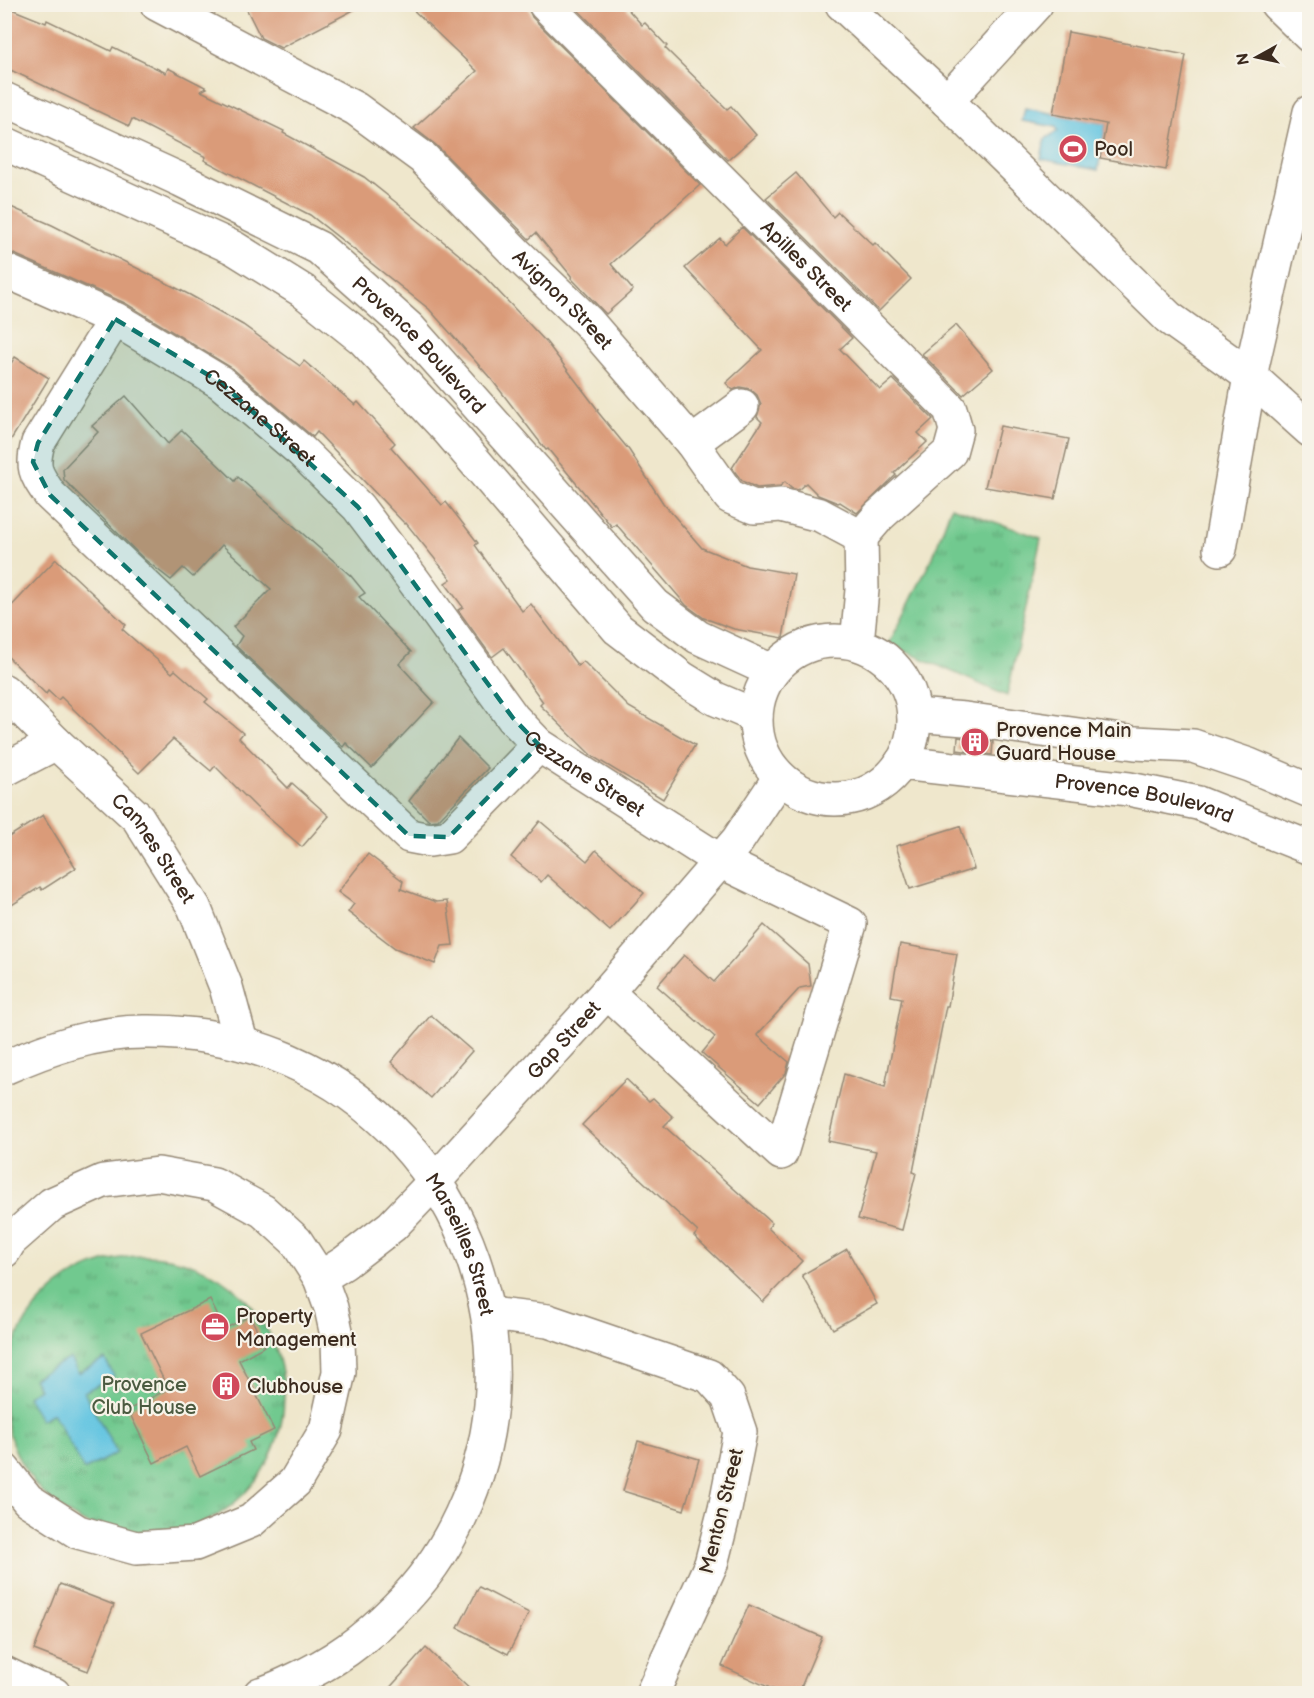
<svg xmlns="http://www.w3.org/2000/svg" width="1314" height="1698" viewBox="0 0 1314 1698" font-family="'Balsamiq Sans',sans-serif">
	<style>
		.park { fill: url(#park-tufts); stroke: #567a56; stroke-width: 1.5 }
		.water { fill: #63c5e1; stroke: #4f7880; stroke-width: 1.5 }
		.building { fill: #da9b79 }
		.lines { fill: none; stroke-linecap: round; stroke-linejoin: round }
		.minor-casing { stroke: #958875; stroke-width: 36 }
		.minor { stroke: #fff; stroke-width: 33 }
		.marked { fill: #0f766e; fill-opacity: 0.2; stroke: #0f766e; stroke-width: 4.5; stroke-dasharray: 12 8; stroke-linejoin: round }
		.labels { text-anchor: middle; stroke-width: 4.5; stroke-linejoin: round; paint-order: stroke }
		.poi-label { font-size: 20px; fill: #3b2a1e; stroke: #f7f3e8; text-anchor: start }
		.street-label { font-size: 20px; fill: #3b2a1e; stroke: #f7f3e8 }
		.park-label { font-size: 20px; fill: #4b5a40; stroke: #f7f3e8 }
	</style>
	<defs>
		<pattern id="park-tufts" width="24" height="20" patternUnits="userSpaceOnUse" patternTransform="scale(1.5)"><rect width="24" height="20" fill="#71c98f"/><path d="M3 7l-1-3M5 7V3M7 7l1-3M15 17l-1-3M17 17v-4M19 17l1-3" fill="none" stroke="#5ea374"/></pattern>
	</defs>
	<rect width="100%" height="100%" fill="#f7f3e8"/>
	<filter id="ink" filterUnits="userSpaceOnUse"><feTurbulence type="fractalNoise" baseFrequency=".0167" numOctaves="2"/><feDisplacementMap in="SourceGraphic" scale="12" xChannelSelector="R" yChannelSelector="G"/><feConvolveMatrix kernelMatrix="1 2 1 2 8 2 1 2 1" color-interpolation-filters="sRGB"/></filter>
	<filter id="wash" filterUnits="userSpaceOnUse"><feTurbulence type="fractalNoise" baseFrequency=".008" numOctaves="4" result="noise"/><feDisplacementMap in="SourceGraphic" scale="24" xChannelSelector="R" yChannelSelector="G"/><feGaussianBlur stdDeviation="1.35" result="paint"/><feColorMatrix in="noise" values="0 0 0 0 0 0 0 0 0 0 0 0 0 0 0 0 0 1.4 0 .05"/><feComposite in="paint" operator="in"/></filter>
	<g filter="url(#wash)">
		<rect width="100%" height="100%" fill="#efe7cc"/>
		<g class="park">
			<polygon points="951,507 1041,538 1007,696 889,644 934,554"/>
			<circle cx="144" cy="1396" r="140"/>
		</g>
		<g class="water">
			<polygon points="1025,108 1106,124 1098,170 1041,159 1045,139 1058,131 1056,127 1022,121"/>
			<polygon points="70,1358 78,1373 105,1359 114,1376 84,1392 117,1453 84,1470 53,1413 40,1420 27,1396 39,1389 33,1378"/>
		</g>
		<g id="blocks">
			<g class="building">
				<polygon points="244,4 365,4 281,48 261,38"/>
				<polygon points="407,4 527,4 532,17 700,185 611,264 633,290 606,314 571,278 572,277 536,233 529,239 436,145 414,128 477,71"/>
				<polygon points="572,4 623,4 642,25 645,23 667,46 665,48 727,109 731,106 756,135 728,160"/>
				<polygon points="4,6 46,23 47,20 111,51 113,47 166,73 168,68 207,88 201,91 284,131 283,133 364,177 403,208 480,272 547,343 598,410 597,411 629,450 663,503 702,548 747,566 794,574 783,638 734,629 704,618 686,605 616,524 612,527 548,449 546,450 492,380 429,309 310,215 204,160 206,157 132,119 129,126 4,67"/>
				<polygon points="1068,32 1186,55 1166,170 1100,158 1106,124 1053,114"/>
				<polygon points="796,173 833,217 838,212 873,245 875,243 911,279 879,311 766,198"/>
				<polygon points="4,204 52,225 190,295 243,325 300,366 304,361 355,405 358,402 395,443 391,447 442,505 446,502 478,543 475,545 522,611 531,604 578,666 583,661 629,707 695,745 663,799 592,756 540,705 543,702 504,648 492,657 458,610 463,607 445,583 451,579 406,523 405,524 317,432 313,437 232,368 125,303 12,253 4,252"/>
				<polygon points="742,227 852,338 840,349 880,390 893,379 933,419 918,433 927,442 894,473 896,475 857,513 840,502 838,503 818,495 806,483 798,490 791,488 785,482 780,486 757,488 742,481 732,468 762,422 757,417 761,404 757,395 750,389 740,387 733,390 726,383 762,350 685,268 720,238 725,244"/>
				<polygon points="956,325 993,369 963,395 922,354"/>
				<polygon points="15,357 49,378 4,451 4,374"/>
				<polygon points="126,396 168,444 182,430 235,481 238,477 351,576 365,593 359,597 411,652 399,664 434,702 372,768 346,743 343,747 236,646 242,636 233,627 271,589 222,545 193,577 183,568 171,580 144,559 64,480 63,469 98,432 92,426"/>
				<polygon points="1000,426 1069,439 1055,499 985,487"/>
				<polygon points="56,559 126,625 122,629 172,673 175,670 208,699 205,702 243,733 239,738 288,788 292,783 329,816 302,847 256,807 215,766 211,771 173,739 139,773 61,697 58,700 48,691 46,694 4,653 4,614"/>
				<polygon points="958,737 993,742 992,755 957,750"/>
				<polygon points="458,738 488,768 438,820 429,821 409,801"/>
				<polygon points="43,815 76,868 42,890 40,887 4,910 4,840"/>
				<polygon points="540,821 587,861 596,850 644,893 610,931 547,875 541,882 511,857"/>
				<polygon points="960,826 974,869 910,889 896,846"/>
				<polygon points="368,854 403,881 401,889 436,902 447,901 453,945 442,946 435,964 395,948 348,912 354,904 338,892"/>
				<polygon points="764,925 808,964 811,986 800,988 757,1035 789,1062 786,1073 760,1103 702,1053 715,1037 657,986 684,955 714,982"/>
				<polygon points="900,944 957,954 948,1006 946,1006 913,1172 916,1173 902,1230 858,1219 876,1151 828,1141 844,1074 885,1087 902,998 891,996"/>
				<polygon points="431,1015 472,1051 431,1098 391,1062"/>
				<polygon points="626,1079 649,1101 653,1098 673,1117 664,1126 772,1223 768,1228 802,1261 763,1302 694,1236 698,1232 582,1125"/>
				<polygon points="847,1249 877,1304 833,1329 802,1275"/>
				<polygon points="210,1300 224,1329 250,1316 265,1346 239,1360 274,1430 249,1442 253,1450 200,1476 186,1447 154,1463 128,1410 168,1389 141,1333"/>
				<polygon points="638,1441 699,1459 684,1510 623,1491"/>
				<polygon points="60,1584 114,1605 88,1671 34,1650"/>
				<polygon points="479,1587 529,1613 508,1654 458,1628"/>
				<polygon points="749,1605 822,1637 798,1694 783,1694 722,1666"/>
				<polygon points="426,1648 447,1668 475,1694 384,1694"/>
			</g>
		</g>
	</g>
	<g filter="url(#ink)">
		<use href="#blocks" fill-opacity="0" stroke="#958875" stroke-width="1.5"/>
		<g class="lines">
			<g class="minor-casing">
				<g id="minor">
					<path id="s1" d="M157,4l199,105 67,49 95,97 70,67 104,121 38,54 24,10 27,-2 39,10 41,22"/>
					<path id="s2" d="M545,4l405,405 6,21 -6,22 -71,64 -18,21"/>
					<polyline points="842,4 947,101 1169,318 1250,376 1310,430"/>
					<polyline points="1277,4 1310,36"/>
					<path id="s3" d="M4,99l177,81 138,68 90,80 246,277 43,32 74,34"/>
					<polyline points="947,101 1036,4"/>
					<polyline points="4,143 234,248 303,291 363,339 449,431 618,629 682,678 716,699 756,716"/>
					<path id="s4" d="M4,270l111,49 105,63 81,69 57,56 56,74 99,137 26,27 181,116 130,63 -69,229 -174,-161"/>
					<path d="M115,319l-77,124c-7,26 -2,31 12,52l359,341 21,4 19,-3 90,-92"/>
					<polyline points="692,443 742,406"/>
					<polyline points="1220,549 1250,376 1310,112"/>
					<circle cx="835" cy="720" r="79"/>
					<polyline points="857,643 862,590 861,537"/>
					<path id="s5" d="M4,691l52,52 82,75 56,89 32,80 15,55"/>
					<polyline points="914,715 965,719 1135,743 1193,746 1249,765 1310,791"/>
					<path id="s6" d="M901,763l228,26 69,14 112,45"/>
					<polyline points="4,770 56,743"/>
					<path id="s7" d="M4,1068c45,-20 91,-36 140,-36 208,-3 364,167 347,373 -7,75 -41,150 -95,203 -32,32 -63,55 -104,73 -11,5 -21,10 -32,13"/>
					<polyline points="4,1251 10,1241 52,1204 103,1181 158,1174 214,1184 263,1211 296,1241 320,1278 331,1308 338,1340 339,1372 326,1430 295,1482 251,1521 195,1544 136,1548 78,1532 28,1500 4,1470"/>
					<path id="s8" d="M320,1278l24,-15 48,-37 43,-45 172,-189 113,-131 18,-21 42,-63"/>
					<polyline points="489,1314 548,1321 709,1376 728,1397 740,1432 725,1509 711,1564 652,1694"/>
					<polyline points="4,1673 37,1689 54,1694"/>
				</g>
			</g>
			<use href="#minor" class="minor"/>
		</g>
	</g>
	<path class="marked" d="M115,319l105,63 138,125 155,211 26,27 -90,92 -40,-1 -359,-341 -17,-33 5,-19z"/>
	<defs>
		<g id="stadium-disc" transform="scale(1.5)"><circle r="9.5" fill="#d1495b" stroke="#f7f3e8"/><path d="M0-5a6.5 5 0 1 0 0 10a6.5 5 0 1 0 0-10ZM-3.5-1.8h7v3.6h-7Z" fill="#fff"/></g>
		<g id="building-disc" transform="scale(1.5)"><circle r="9.5" fill="#d1495b" stroke="#f7f3e8"/><path d="M-4-6H4V6H1V3H-1V6H-4ZM-2.5-4.3h1.7v1.8h-1.7ZM.8-4.3h1.7v1.8H.8ZM-2.5-1h1.7V.8h-1.7ZM.8-1h1.7V.8H.8Z" fill="#fff"/></g>
		<g id="office-disc" transform="scale(1.5)"><circle r="9.5" fill="#d1495b" stroke="#f7f3e8"/><path d="M-6-3h4V-5.5h4V-3h4V5H-6ZM-1-4.5V-3h2v-1.5ZM-6 0V1H6V0Z" fill="#fff"/></g>
	</defs>
	<g fill-rule="evenodd">
		<use href="#stadium-disc" x="1073" y="149"/>
		<use href="#building-disc" x="975" y="742"/>
		<use href="#office-disc" x="215" y="1327"/>
		<use href="#building-disc" x="226" y="1386"/>
	</g>
	<g class="labels">
		<g class="poi-label">
			<text x="1094" y="156">Pool</text>
			<text x="996" y="737">Provence Main<tspan x="996" dy="23">Guard House</tspan></text>
			<text x="236" y="1323">Property<tspan x="236" dy="23">Management</tspan></text>
			<text x="247" y="1393">Clubhouse</text>
		</g>
		<g class="street-label">
			<text dy="7" stroke="none"><textPath href="#s2" startOffset="370">Apilles Street</textPath></text>
			<text dy="7" stroke="none"><textPath href="#s1" startOffset="507">Avignon Street</textPath></text>
			<text dy="7" stroke="none"><textPath href="#s3" startOffset="488">Provence Boulevard</textPath></text>
			<text dy="7" stroke="none"><textPath href="#s4" startOffset="297">Cezzane Street</textPath></text>
			<text dy="7" stroke="none"><textPath href="#s4" startOffset="783">Cezzane Street</textPath></text>
			<text dy="7" stroke="none"><textPath href="#s6" startOffset="246">Provence Boulevard</textPath></text>
			<text dy="7" stroke="none"><textPath href="#s5" startOffset="218">Cannes Street</textPath></text>
			<text dy="7" stroke="none"><textPath href="#s8" startOffset="342">Gap Street</textPath></text>
			<text dy="7" stroke="none"><textPath href="#s7" startOffset="555">Marseilles Street</textPath></text>
			<text transform="translate(721 1511) rotate(-76)" y="7">Menton Street</text>
		</g>
		<g class="park-label">
			<text x="144" y="1391">Provence<tspan x="144" dy="23">Club House</tspan></text>
		</g>
	</g>
	<rect width="1314" height="1698" fill="none" stroke="#f7f3e8" stroke-width="24"/>
	<g transform="translate(1257 57) rotate(262)" stroke="#f7f3e8" stroke-width="4.5" paint-order="stroke">
	<path d="M0-4.5L10 22L0 15L-10 22Z" fill="#3b2a1e"/>
	<text y="-9" font-size="16" font-weight="bold" text-anchor="middle" fill="#3b2a1e">N</text>
	</g>
</svg>
